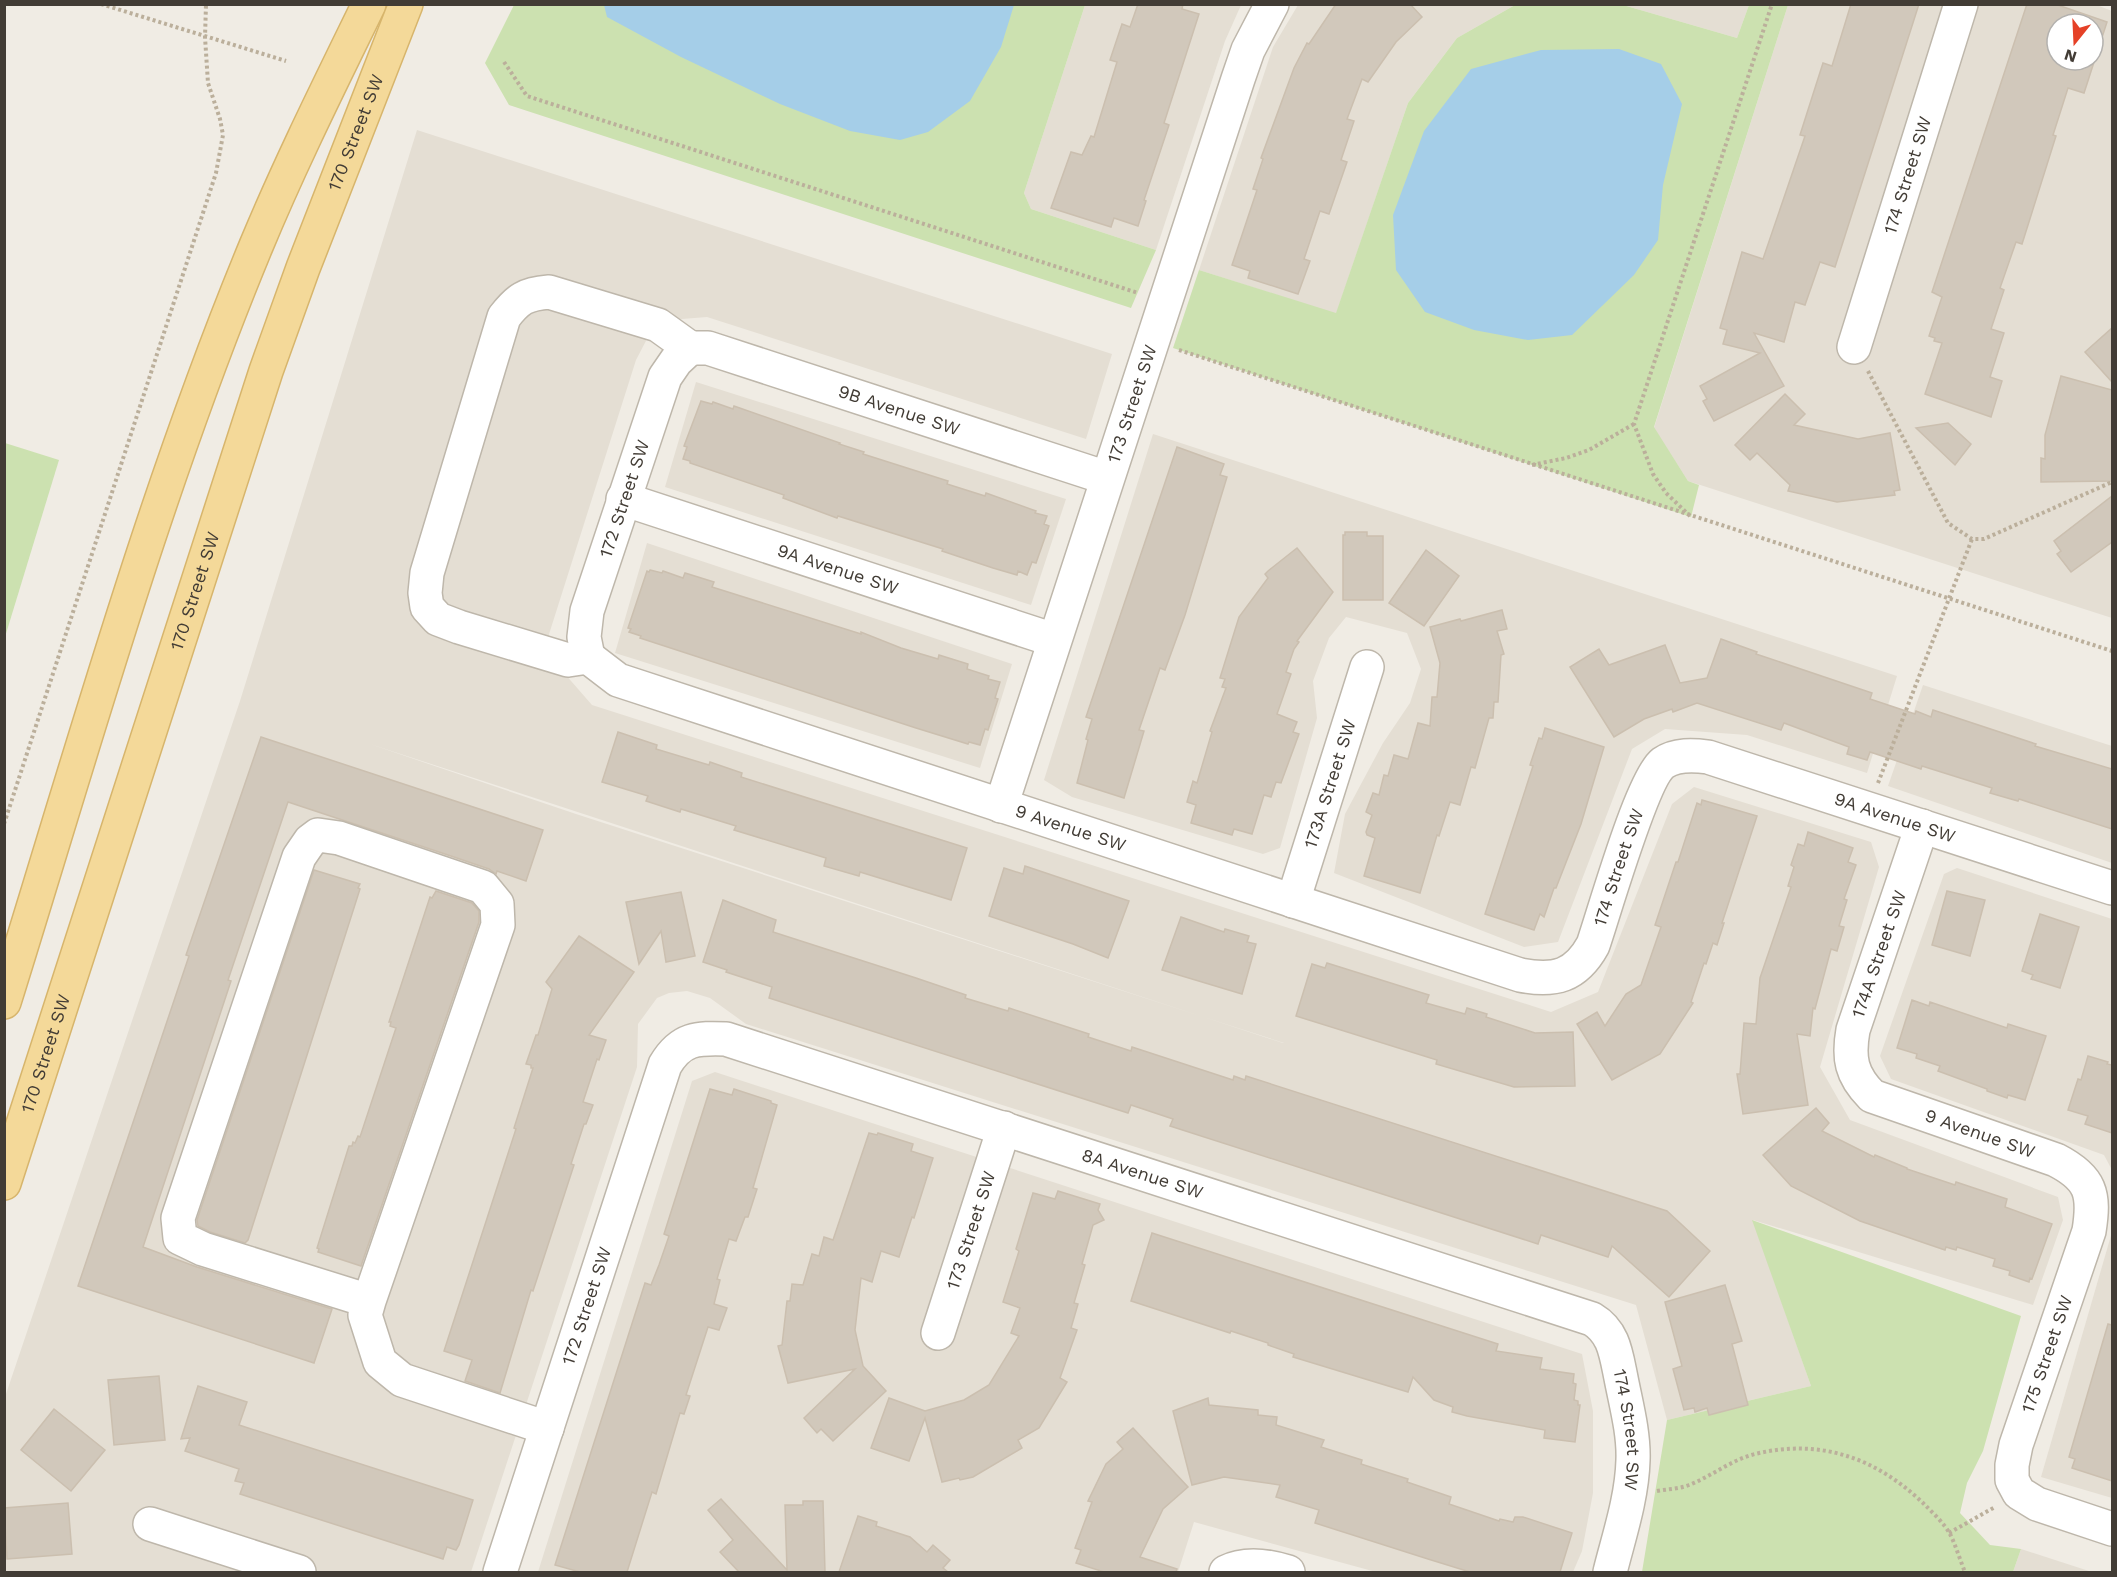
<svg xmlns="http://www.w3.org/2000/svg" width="2117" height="1577" viewBox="0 0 2117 1577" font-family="'Work Sans',sans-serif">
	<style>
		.residential { fill: #e4ded3; fill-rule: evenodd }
		.green { fill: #cce1b0 }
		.water { fill: #a5cee8 }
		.building { fill: #d1c8bb; stroke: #cbbfaf; stroke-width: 1.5; fill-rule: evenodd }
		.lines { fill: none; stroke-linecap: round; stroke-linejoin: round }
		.minor-casing { stroke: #beb7ab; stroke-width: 36 }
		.major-casing { stroke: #d7b56c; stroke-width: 36 }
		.path { stroke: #bbaf9b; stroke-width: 4; stroke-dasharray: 3 3; stroke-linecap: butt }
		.minor { stroke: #fff; stroke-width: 33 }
		.major { stroke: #f4d999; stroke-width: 33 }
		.labels { text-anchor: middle; stroke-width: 4.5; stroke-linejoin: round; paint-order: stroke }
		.street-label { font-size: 18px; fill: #423c35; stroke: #fff }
	</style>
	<rect width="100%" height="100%" fill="#f0ece4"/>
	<g class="residential">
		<path d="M2094,4l18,7v607l-424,-137 -34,-53 134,-423zM2057,24h36v36h-36z"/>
		<polygon points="1085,5 1241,5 1225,41 1156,250 1031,209 1024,193"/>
		<polygon points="1298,5 1515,5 1457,38 1408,103 1336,314 1199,270 1273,47"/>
		<polygon points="1623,5 1749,5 1737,38"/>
		<path d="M417,130l695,224 -26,85 -379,-122 -25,2 -34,18 -12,23 -92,290 48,55 959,307 47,-20 74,-188 22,-17 177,55 8,25 -59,200 30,53 208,77 5,23 -30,85 -280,-85 58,166 -144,34 -31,-115 -890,-281 -36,-26 -23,-7 -18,2 -12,5 -19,26 -1,43 -166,505h-466v-175l235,-696zM370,744l913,299h1l-708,-229z"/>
		<polygon points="696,382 1066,499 1031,605 665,487"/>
		<polygon points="1153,434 1897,676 1867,773 1747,735 1665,729 1632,749 1558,942 1524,947 1334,873 1345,814 1383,743 1410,703 1421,669 1407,633 1346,617 1329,638 1313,681 1317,718 1280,848 1263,854 1072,797 1044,780"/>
		<polygon points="647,543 1012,664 980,768 615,653"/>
		<polygon points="1923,685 2112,746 2112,863 1888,786"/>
		<polygon points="1957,868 2112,919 2112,1170 2104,1155 1891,1079 1880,1056 1944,874"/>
		<polygon points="715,1072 1582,1354 1593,1411 1593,1493 1582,1551 1573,1572 1376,1572 1194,1522 1178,1572 538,1572 692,1081"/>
		<polygon points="2112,1232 2112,1498 2041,1477"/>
		<polygon points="2021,1549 2092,1572 2013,1572"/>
	</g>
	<g class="green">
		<polygon points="514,5 1085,5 1024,193 1031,209 1156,250 1131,308 509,105 485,63"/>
		<polygon points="1515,5 1623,5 1737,38 1749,5 1788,5 1654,427 1688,481 1699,485 1691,517 1173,348 1199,270 1336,313 1408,103 1457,38"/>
		<polygon points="5,443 59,460 5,637 4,443"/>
		<polygon points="1752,1220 2021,1316 1983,1451 1967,1483 1960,1513 1990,1545 2021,1549 2013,1572 1642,1572 1667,1420 1811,1386"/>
	</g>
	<g class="water">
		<polygon points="604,5 604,4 1014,5 1001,47 970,101 928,132 900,140 850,131 780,104 681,57 607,17"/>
		<polygon points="1619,49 1661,64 1682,104 1663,185 1658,240 1634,275 1572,335 1528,340 1474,330 1425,312 1396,270 1393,215 1424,131 1471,69 1541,50"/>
	</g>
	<g class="building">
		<polygon points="1138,4 1183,4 1182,9 1199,14 1164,123 1169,125 1144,200 1146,201 1138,226 1114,218 1111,227 1051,208 1071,152 1082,155 1091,136 1094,137 1117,62 1110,60 1122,24 1130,27"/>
		<polygon points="1336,4 1410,4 1422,17 1396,42 1368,82 1362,79 1347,119 1354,121 1341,160 1347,162 1329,214 1320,211 1304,259 1310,261 1298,294 1248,278 1250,271 1232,265 1257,190 1253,189 1263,159 1261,158 1294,68 1307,43 1309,44"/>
		<polygon points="1851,4 1919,4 1835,267 1820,262 1805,305 1795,302 1784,342 1754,333 1784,386 1714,421 1703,401 1707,399 1700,386 1760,353 1723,344 1727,330 1720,328 1742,252 1763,259 1805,136 1800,135 1823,63 1832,66"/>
		<path d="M2027,4h28l52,18 -23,71 -16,-5 -15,47 3,1 -34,108 -6,-2 -16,46 4,2 -13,39 13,4 -14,44 12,4 -11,36 -66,-23 17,-51 -8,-2 1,-3 -6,-2 13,-39 -10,-5zM2057,24h36v36h-36z"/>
		<polygon points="2112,328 2112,382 2085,352"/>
		<polygon points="2061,376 2112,390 2112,481 2041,482 2041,458 2045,459 2045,435"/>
		<polygon points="1785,394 1805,414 1794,425 1858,439 1890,433 1900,490 1894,491 1895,495 1837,502 1788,491 1790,485 1757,453 1750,460 1735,445"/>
		<polygon points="701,401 712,404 713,402 733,409 734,406 840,443 839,444 864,452 863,454 948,481 947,484 985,496 986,493 1036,511 1035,513 1047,516 1044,524 1049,526 1036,563 1032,562 1027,575 1018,571 1017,575 993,568 942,551 943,549 838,516 837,518 783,498 784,495 690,463 690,461 683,459 687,447 684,446"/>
		<polygon points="1948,423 1971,444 1955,465 1916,428"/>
		<polygon points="1177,447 1224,464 1220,475 1227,477 1185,615 1165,670 1160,668 1139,730 1144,731 1124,798 1077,783 1088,740 1086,739 1092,719 1086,717"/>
		<polygon points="2112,496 2112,542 2071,572 2057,554 2061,551 2054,541"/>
		<polygon points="1345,532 1367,532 1367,536 1383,536 1383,600 1343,600 1343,535 1345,535"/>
		<polygon points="1297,548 1333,592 1297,641 1299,642 1294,649 1286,672 1291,674 1277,714 1297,722 1293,732 1299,734 1281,783 1276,782 1271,797 1264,795 1252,834 1234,829 1232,835 1191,823 1196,805 1187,802 1193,781 1197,783 1212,732 1210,731 1226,688 1222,687 1225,679 1220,678 1239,617 1268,578 1265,574 1268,571"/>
		<polygon points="1426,550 1459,576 1424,626 1389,603"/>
		<polygon points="650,570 662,573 663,571 683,578 685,573 714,582 712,587 861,634 861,632 901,648 938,659 939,655 968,664 967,669 989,676 988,679 1000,682 995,698 998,699 988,730 985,729 980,745 969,742 968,744 916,728 640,638 641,636 629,632 631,629 628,628 647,571 649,572"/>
		<polygon points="1502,610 1507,629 1497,631 1504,654 1501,655 1498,702 1494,702 1493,718 1489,718 1475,768 1471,767 1460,805 1450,802 1439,836 1437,835 1420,893 1364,876 1375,838 1367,835 1366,832 1372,815 1366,812 1373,793 1379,795 1384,775 1388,776 1394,755 1408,759 1418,723 1430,726 1432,697 1437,697 1440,663 1430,627 1460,619 1461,621"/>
		<polygon points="1721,639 1757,652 1756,654 1872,693 1870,699 1915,714 1916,711 1931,717 1933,710 2036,744 2035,746 2112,769 2112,829 2019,799 2018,801 1990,793 1992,788 1922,766 1921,769 1870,752 1867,760 1847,754 1849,747 1784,723 1781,730 1697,703 1673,712 1672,709 1644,719 1614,737 1570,667 1599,649 1609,665 1665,645 1680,683 1707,678"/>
		<polygon points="1545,728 1604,747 1581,824 1556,888 1554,888 1544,917 1540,914 1534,930 1485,914 1533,766 1530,765 1539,738 1542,739"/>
		<polygon points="618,732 657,745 656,749 709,765 710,762 742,773 741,777 967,848 951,900 860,872 859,876 824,866 826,858 734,830 736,826 681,809 680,812 646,801 648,796 602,782"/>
		<polygon points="261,737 543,830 526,881 497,871 496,874 489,869 448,855 288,802 228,980 231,981 143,1247 197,1267 332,1309 314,1363 78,1286 189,956 186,955"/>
		<polygon points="1702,800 1757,816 1722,923 1724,923 1717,945 1713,943 1706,964 1704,963 1691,1002 1693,1003 1660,1054 1612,1080 1577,1024 1597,1012 1605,1026 1626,994 1641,985 1661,927 1655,925 1676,862 1678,862 1697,803 1701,805"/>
		<polygon points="1808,832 1853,848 1848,862 1856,865 1844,899 1847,900 1839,926 1844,927 1837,951 1831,949 1815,1009 1813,1008 1810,1036 1797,1034 1808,1105 1743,1114 1737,1074 1740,1074 1744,1023 1756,1024 1760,978 1791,887 1788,886 1794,867 1791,865 1798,844 1804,846"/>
		<polygon points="1025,866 1129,901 1108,958 1073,944 989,916 1004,868 1023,874"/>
		<polygon points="314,870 360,884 358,888 360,889 248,1240 245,1243 210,1232 198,1226 197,1220"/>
		<polygon points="436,891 472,903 479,911 479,922 361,1266 318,1252 319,1249 317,1248 349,1146 352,1146 353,1142 355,1143 358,1136 360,1137 396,1028 390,1026 391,1022 389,1022 430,897 432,898"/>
		<polygon points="1947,891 1985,900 1970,956 1932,945"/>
		<polygon points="681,892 695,956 666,962 661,931 639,964 626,902"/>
		<polygon points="723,900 776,920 773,932 916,978 966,995 965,998 1008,1011 1009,1008 1089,1034 1088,1037 1131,1051 1132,1047 1233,1080 1234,1076 1245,1080 1246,1076 1667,1211 1710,1251 1669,1297 1612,1246 1608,1257 1541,1235 1538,1244 1170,1126 1173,1119 1131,1105 1128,1113 769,998 772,987 726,972 727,970 703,962"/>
		<polygon points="2040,914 2079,927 2060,988 2031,979 2033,975 2022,971"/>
		<polygon points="1181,917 1224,932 1225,929 1249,936 1247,942 1256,944 1242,994 1162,970"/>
		<polygon points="579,936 634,972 589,1035 606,1040 599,1060 597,1059 583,1102 593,1105 586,1124 584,1124 571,1164 574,1165 533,1291 531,1290 500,1393 465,1381 472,1360 444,1351 516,1129 514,1128 533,1068 531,1068 531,1065 526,1064 536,1035 538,1035 552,989 546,982"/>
		<polygon points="1327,963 1429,995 1426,1003 1465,1014 1467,1008 1487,1014 1486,1017 1535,1033 1573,1032 1575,1086 1514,1087 1436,1064 1437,1060 1296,1016 1312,964 1325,968"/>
		<polygon points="1912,1000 1929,1006 1930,1002 2007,1028 2008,1024 2046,1036 2025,1100 2008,1095 2007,1098 1987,1091 1987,1089 1938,1071 1940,1066 1916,1058 1917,1054 1897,1048"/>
		<polygon points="2088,1056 2108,1062 2107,1064 2112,1065 2112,1133 2085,1124 2088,1116 2068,1110 2078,1079 2081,1080"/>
		<polygon points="710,1089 732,1095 734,1089 771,1101 771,1103 777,1105 753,1188 757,1189 748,1217 745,1217 736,1241 729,1239 717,1279 720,1280 714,1304 727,1308 719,1330 708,1327 686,1395 690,1396 684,1414 680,1413 656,1494 652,1492 627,1572 580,1572 555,1565 645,1283 651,1285 659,1265 669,1236 664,1234"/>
		<polygon points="1816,1108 1829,1123 1822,1131 1874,1157 1875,1155 1907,1168 1907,1169 1955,1185 1956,1182 2007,1199 2005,1207 2052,1224 2032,1279 2030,1278 2029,1282 2009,1275 2010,1271 1993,1266 1995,1259 1957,1247 1956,1250 1946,1247 1945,1250 1860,1221 1791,1186 1763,1155"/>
		<polygon points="869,1133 877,1135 878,1133 913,1144 911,1151 933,1158 914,1218 912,1217 899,1257 881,1251 872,1282 861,1278 855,1330 863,1366 886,1391 833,1441 821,1429 817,1433 804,1418 855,1369 788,1383 778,1346 782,1345 787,1301 790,1301 792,1284 803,1285 812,1254 819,1256 824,1237 833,1240"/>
		<polygon points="1058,1191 1100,1204 1098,1210 1104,1220 1093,1225 1082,1264 1085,1265 1074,1303 1078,1304 1071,1328 1077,1330 1060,1378 1067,1382 1039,1428 1018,1440 1022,1448 973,1477 960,1480 959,1478 942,1482 925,1418 909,1461 871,1448 889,1398 925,1411 964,1400 989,1385 1019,1336 1011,1333 1020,1308 1003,1302 1019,1251 1016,1249 1033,1193 1055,1199"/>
		<polygon points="1152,1233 1498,1344 1496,1351 1542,1358 1540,1369 1574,1374 1573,1383 1576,1384 1574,1400 1578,1401 1578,1405 1580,1405 1575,1442 1544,1438 1545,1430 1467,1416 1452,1412 1453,1407 1434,1400 1413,1377 1408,1392 1293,1357 1294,1354 1268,1345 1268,1343 1231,1331 1230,1333 1131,1301"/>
		<polygon points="1725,1285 1742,1341 1732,1344 1748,1405 1709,1415 1707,1408 1695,1412 1694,1408 1684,1410 1673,1369 1682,1366 1665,1302"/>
		<polygon points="2108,1324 2112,1325 2112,1481 2072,1468 2075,1459 2069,1457"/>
		<polygon points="159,1376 165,1440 114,1445 108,1380"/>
		<polygon points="198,1386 247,1402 239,1425 473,1500 459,1545 456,1550 447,1547 443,1559 240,1494 244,1483 235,1481 239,1469 185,1451 190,1438 181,1439"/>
		<polygon points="1208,1398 1209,1405 1258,1410 1258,1415 1277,1417 1276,1425 1324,1440 1321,1447 1362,1460 1361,1464 1408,1479 1407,1482 1451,1497 1449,1504 1499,1521 1500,1519 1513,1522 1515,1517 1523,1517 1572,1533 1560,1572 1470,1572 1428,1559 1315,1523 1319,1510 1276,1497 1280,1485 1224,1477 1192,1485 1173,1411"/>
		<polygon points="54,1409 105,1450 71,1491 21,1450"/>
		<polygon points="1133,1428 1188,1487 1163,1509 1140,1557 1177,1569 1176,1572 1104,1572 1076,1563 1081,1550 1075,1548 1092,1502 1088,1501 1106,1464 1123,1449 1117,1442"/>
		<polygon points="721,1499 787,1570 785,1505 803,1505 803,1501 823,1501 825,1572 739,1572 720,1552 733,1540 708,1510"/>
		<polygon points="68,1503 72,1554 7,1559 4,1508"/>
		<polygon points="858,1516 877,1522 876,1526 910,1537 927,1552 933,1545 950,1560 943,1568 948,1572 839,1572"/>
	</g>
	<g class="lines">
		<g class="minor-casing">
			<g id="minor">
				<path id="s1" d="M1854,347l107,-343"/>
				<path id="s2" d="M690,348h18l399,130"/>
				<path id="s3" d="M623,499l431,141"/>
				<path id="s4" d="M588,657l30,23 902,295c35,7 56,1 73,-30 11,-32 49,-166 70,-182 13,-9 30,-8 45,-6l404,131"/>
				<path d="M588,657l-20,3 -109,-33 -21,-8 -11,-12 -2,-14 2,-20 77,-256c14,-18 21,-23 45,-25l109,33 32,23"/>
				<path id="s5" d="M588,657l-4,-20 3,-26 78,-234 11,-16 14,-13"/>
				<path id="s6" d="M1001,806l237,-727 10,-29 24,-46"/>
				<path id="s7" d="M1922,826l-69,204c-5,28 -2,45 19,66l184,64c35,18 39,34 33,71l-73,214 -4,20v15l7,13 18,11 75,25"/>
				<path id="s8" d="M1293,901l74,-234"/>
				<polyline points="369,1301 203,1249 180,1238 178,1218 299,857 310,841 318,835 339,838 483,887 497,904 498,925 369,1301 365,1315 380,1362 402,1380 547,1428"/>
				<path id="s9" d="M938,1333l66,-205"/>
				<polyline points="150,1524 299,1572"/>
				<path id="s10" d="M500,1572l165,-507c16,-27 32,-27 61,-26l866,280c22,13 24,35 29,59 5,26 13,55 12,82 -1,38 -14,76 -23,112"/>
				<path d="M1226,1572c20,-10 43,-6 62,0"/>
			</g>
		</g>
		<g class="major-casing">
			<g id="major">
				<path d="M4,1002c79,-253 150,-510 252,-756 34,-82 74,-162 113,-242"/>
				<path id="s11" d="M4,1183l262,-812 37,-103 103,-264"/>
			</g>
		</g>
		<g class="path">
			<polyline points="101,4 286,61"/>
			<polyline points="504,62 527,96 1138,293"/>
			<polyline points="1179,350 2112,651"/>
			<polyline points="1868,371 1948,523 1972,539 1984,539 2112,482"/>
			<polyline points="1532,465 1566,458 1589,450 1634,424"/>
			<polyline points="1690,516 1666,493 1653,474 1634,424 1772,4"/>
			<polyline points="1878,783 1972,539"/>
			<polyline points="4,824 216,173 223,135 220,119 208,83 205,37 206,4"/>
			<path d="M1657,1491c11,-2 22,-2 32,-6 23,-9 42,-25 66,-31 65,-16 121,4 168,49 9,9 21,20 27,31 6,12 10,26 15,38"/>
			<polyline points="1949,1533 1995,1507"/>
		</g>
		<use href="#minor" class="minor"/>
		<use href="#major" class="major"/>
	</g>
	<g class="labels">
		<g class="street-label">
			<text dy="6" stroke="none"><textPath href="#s11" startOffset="1108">170 Street SW</textPath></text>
			<text dy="6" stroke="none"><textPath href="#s1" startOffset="180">174 Street SW</textPath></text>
			<text dy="6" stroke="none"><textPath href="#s6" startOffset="423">173 Street SW</textPath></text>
			<text dy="6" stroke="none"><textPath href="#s2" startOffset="219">9B Avenue SW</textPath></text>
			<text dy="6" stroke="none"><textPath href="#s5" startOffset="165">172 Street SW</textPath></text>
			<text dy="6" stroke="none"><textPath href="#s3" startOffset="226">9A Avenue SW</textPath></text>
			<text dy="6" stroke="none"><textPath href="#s11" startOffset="622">170 Street SW</textPath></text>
			<text dy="6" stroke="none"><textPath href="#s8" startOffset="123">173A Street SW</textPath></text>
			<text dy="6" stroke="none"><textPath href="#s4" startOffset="1512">9A Avenue SW</textPath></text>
			<text dy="6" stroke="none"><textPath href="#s4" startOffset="514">9 Avenue SW</textPath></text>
			<text dy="6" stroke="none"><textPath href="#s4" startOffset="1155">174 Street SW</textPath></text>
			<text transform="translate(1879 954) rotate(-71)" y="6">174A Street SW</text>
			<text dy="6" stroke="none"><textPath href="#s11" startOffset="136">170 Street SW</textPath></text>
			<text dy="6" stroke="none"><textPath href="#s7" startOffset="402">9 Avenue SW</textPath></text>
			<text dy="6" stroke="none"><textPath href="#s10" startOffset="1042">8A Avenue SW</textPath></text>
			<text dy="6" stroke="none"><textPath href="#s9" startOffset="108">173 Street SW</textPath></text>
			<text dy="6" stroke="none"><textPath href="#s10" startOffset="280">172 Street SW</textPath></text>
			<text transform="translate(2047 1354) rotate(-71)" y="6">175 Street SW</text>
			<text dy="6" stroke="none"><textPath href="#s10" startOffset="1635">174 Street SW</textPath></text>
		</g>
	</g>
	<rect width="2117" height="1577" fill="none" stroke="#423c35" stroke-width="12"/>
	<g transform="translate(2075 42) rotate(198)"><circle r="28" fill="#ffffff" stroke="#b3b1ae" stroke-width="1.5"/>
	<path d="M0-4.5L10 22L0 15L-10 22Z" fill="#e54127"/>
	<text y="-9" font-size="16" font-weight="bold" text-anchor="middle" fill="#423c35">N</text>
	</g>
</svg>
